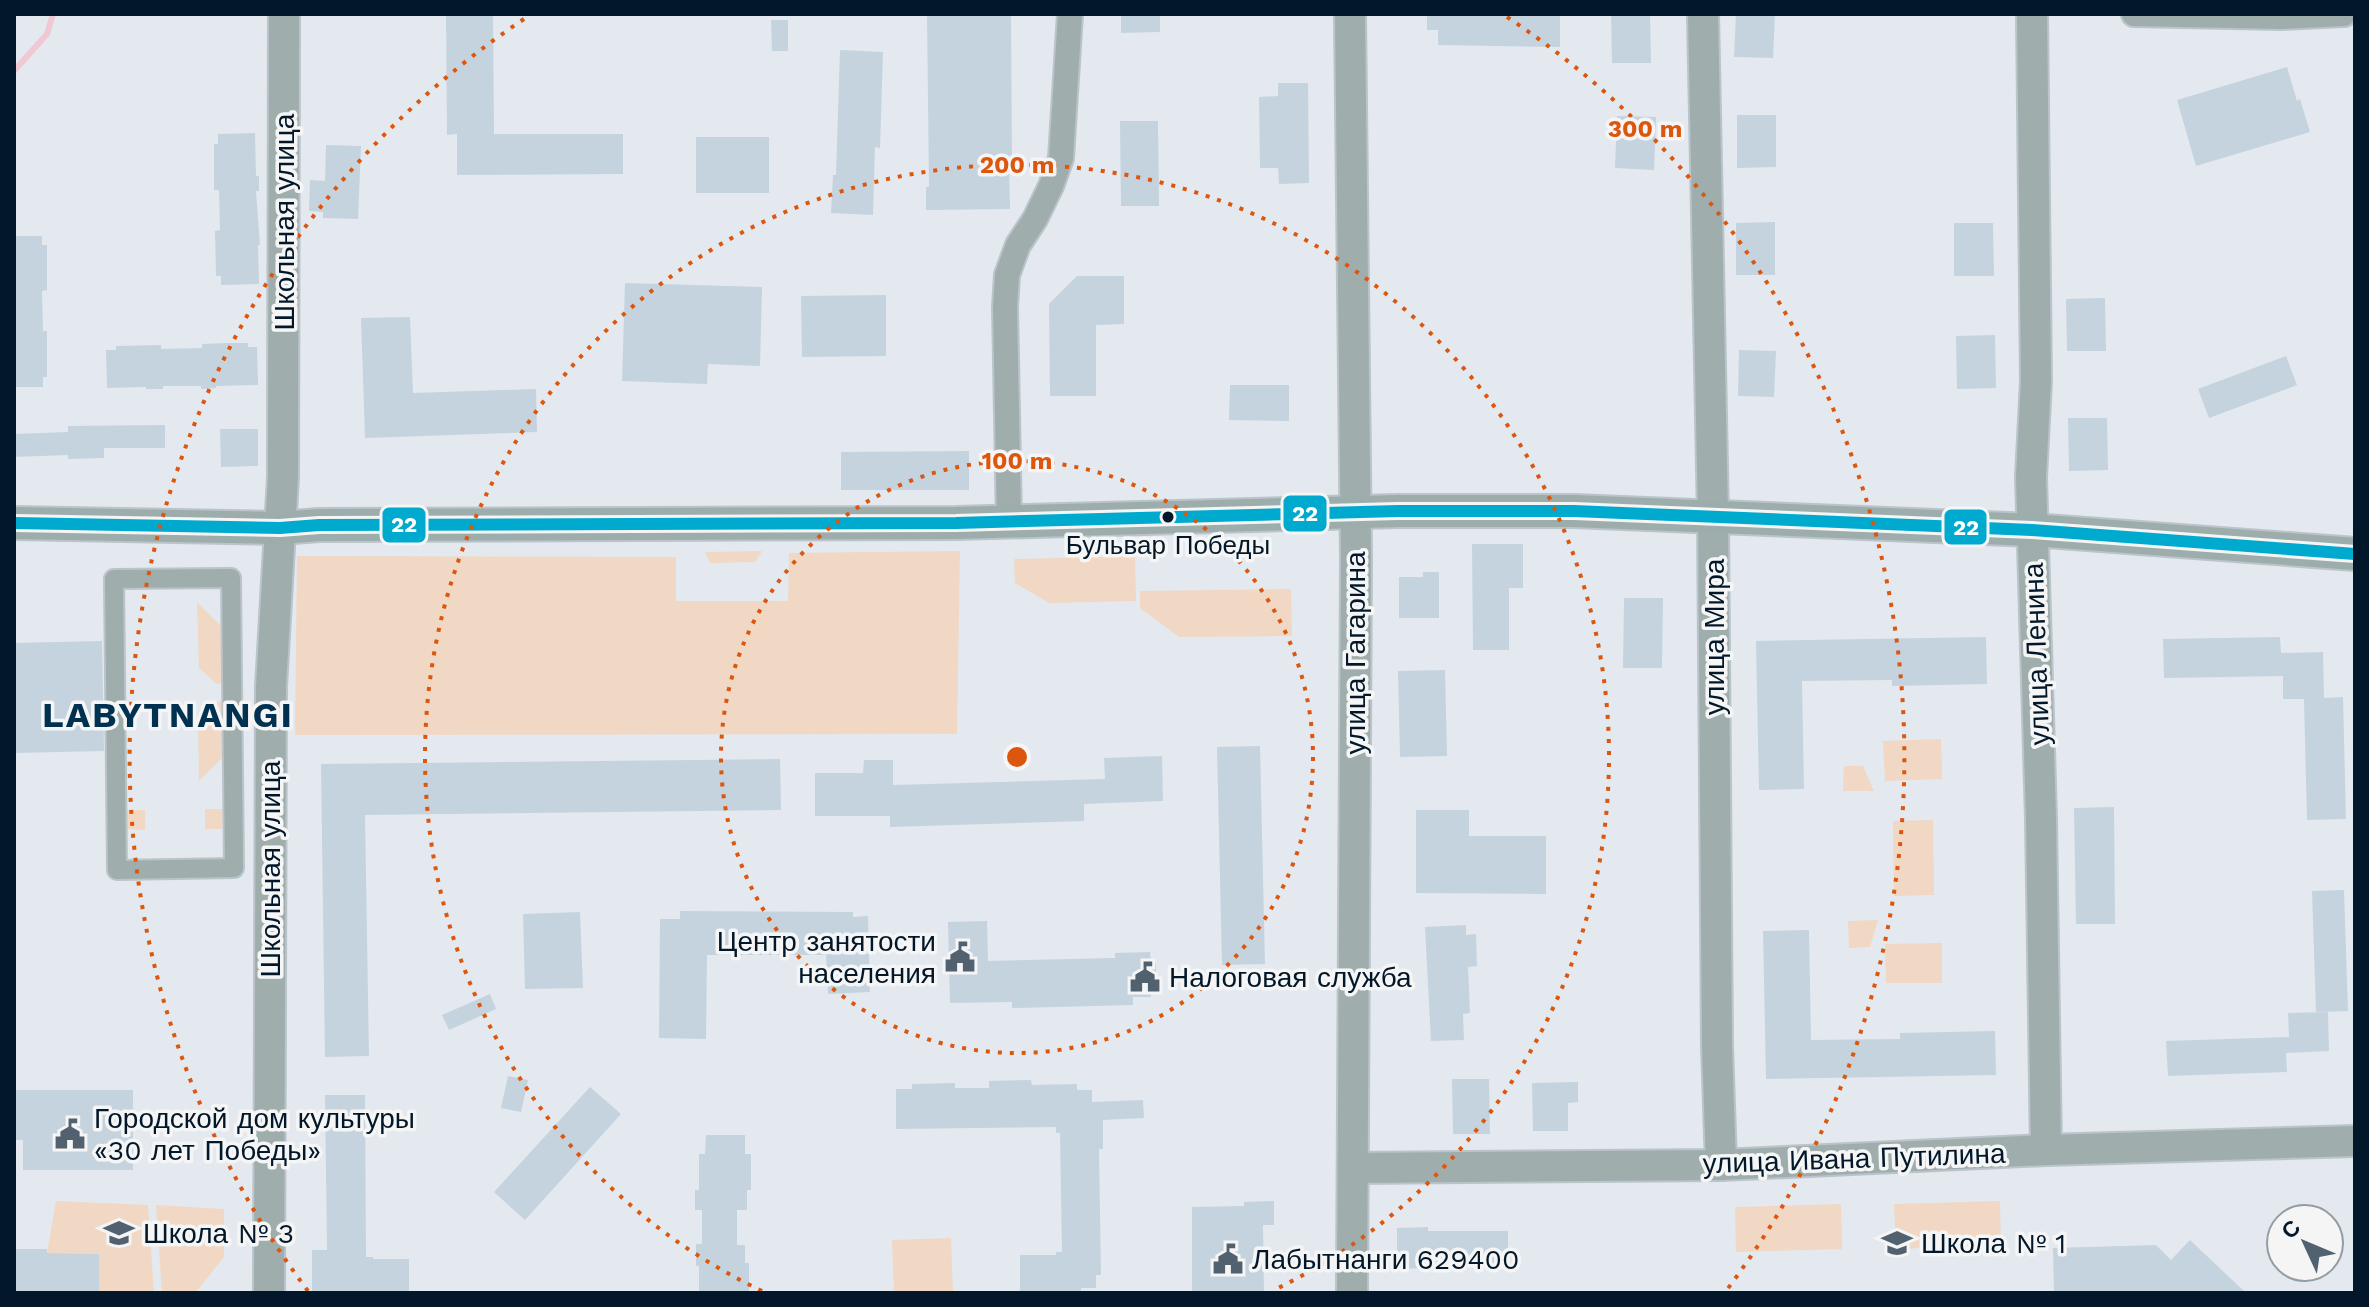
<svg xmlns="http://www.w3.org/2000/svg" width="2369" height="1307" viewBox="0 0 2369 1307" font-family="'Work Sans',sans-serif">
	<style>
		.green { fill: #f0d8c4 }
		.lines { fill: none; stroke-linecap: round; stroke-linejoin: round }
		.stream { stroke: #f0c8d4; stroke-width: 6 }
		.building { fill: #c5d3df }
		.pedestrian-casing { stroke: #bbc3cb; stroke-width: 22 }
		.minor-casing { stroke: #bbc3cb; stroke-width: 28 }
		.tertiary-casing { stroke: #bbc3cb; stroke-width: 34 }
		.secondary-casing { stroke: #bbc3cb; stroke-width: 36 }
		.pedestrian { stroke: #9faead; stroke-width: 18 }
		.minor { stroke: #9faead; stroke-width: 24 }
		.tertiary { stroke: #9faead; stroke-width: 30 }
		.secondary { stroke: #9cadac; stroke-width: 32 }
		.bus-1-casing { stroke: #f5f5f5; stroke-width: 18 }
		.bus-1 { stroke: #00a9ce; stroke-width: 12 }
		.ring { fill: none; stroke: #dc560e; stroke-width: 4; stroke-dasharray: 4 8 }
		.bus-dot { fill: #02182a; stroke: #f5f5f5; stroke-width: 3 }
		.labels { text-anchor: middle; stroke-width: 7; stroke-linejoin: round; paint-order: stroke }
		.bus-label { font-size: 26px; fill: #02182a; stroke: #f5f5f5 }
		.street-label { font-size: 28px; fill: #02182a; stroke: #f5f5f5 }
		.poi-label { font-size: 28px; fill: #02182a; stroke: #f5f5f5; text-anchor: start }
		.district-label { font-size: 36px; font-weight: bold; letter-spacing: 2px; fill: #003150; stroke: #f5f5f5 }
		.centre { fill: #dc560e; stroke: #f5f5f5; stroke-width: 4 }
		.ring-label { font-size: 24px; text-anchor: middle; font-weight: bold; fill: #dc560e; stroke: #f5f5f5; stroke-width: 7; stroke-linejoin: round; paint-order: stroke }
		.line-badge { stroke: #f5f5f5; stroke-width: 3 }
		.badge-label { font-size: 22px; text-anchor: middle; font-weight: bold; fill: #fff }
	</style>
	<rect width="100%" height="100%" fill="#e3e9ef"/>
	<g class="green">
		<polygon points="762,551 755,562 710,563 705,552"/>
		<polygon points="960,551 957,734 295,735 297,556 676,557 676,601 788,601 789,553"/>
		<polygon points="1135,556 1136,601 1049,603 1015,583 1014,559"/>
		<polygon points="1291,589 1292,636 1179,637 1140,608 1140,591"/>
		<polygon points="197,602 221,626 221,683 217,684 199,668"/>
		<polygon points="221,700 223,757 199,781 198,717"/>
		<polygon points="1941,739 1942,779 1885,781 1883,741"/>
		<polygon points="1844,766 1863,766 1874,791 1843,791"/>
		<polygon points="205,809 223,809 222,829 205,829"/>
		<polygon points="126,810 145,810 145,830 126,829"/>
		<polygon points="1933,820 1934,895 1894,896 1893,821"/>
		<polygon points="1878,920 1870,947 1849,948 1848,921"/>
		<polygon points="1942,943 1942,983 1886,983 1885,944"/>
		<polygon points="56,1201 148,1205 154,1293 99,1293 99,1254 47,1253"/>
		<polygon points="2000,1201 2001,1245 1896,1249 1894,1204"/>
		<polygon points="1841,1204 1842,1249 1736,1252 1735,1207"/>
		<polygon points="156,1205 224,1209 224,1257 195,1293 162,1293"/>
		<polygon points="951,1238 953,1293 894,1293 892,1240"/>
	</g>
	<g class="lines">
		<polyline class="stream" points="14,71 47,34 53,14"/>
	</g>
	<g class="building">
		<polygon points="446,14 493,14 494,134 623,134 623,174 457,175 457,134 447,135"/>
		<polygon points="927,14 1011,14 1012,164 1009,164 1010,209 926,210 926,187 929,187"/>
		<polygon points="1121,14 1160,14 1160,32 1121,33"/>
		<polygon points="1427,14 1560,14 1560,47 1438,45 1438,30 1427,30"/>
		<polygon points="1611,14 1650,14 1651,63 1612,63"/>
		<polygon points="1736,14 1775,14 1773,58 1734,57"/>
		<polygon points="771,20 788,20 788,51 772,51"/>
		<polygon points="840,50 883,52 880,148 875,147 873,215 831,213 833,175 836,175"/>
		<polygon points="2287,67 2297,101 2300,99 2310,132 2196,166 2177,100"/>
		<polygon points="1278,83 1308,83 1309,183 1279,184 1278,168 1260,168 1259,97 1278,96"/>
		<polygon points="1737,115 1776,115 1776,167 1737,168"/>
		<polygon points="1617,116 1656,117 1654,170 1615,168"/>
		<polygon points="1120,121 1158,121 1159,206 1121,206"/>
		<polygon points="255,133 256,176 259,176 259,191 256,191 260,245 258,245 259,284 221,285 221,276 216,276 215,231 220,230 219,190 214,190 214,144 218,144 218,134"/>
		<rect x="696" y="137" width="73" height="56"/>
		<polygon points="326,145 361,146 358,219 323,218 323,212 309,211 310,180 325,181"/>
		<polygon points="1775,222 1775,275 1736,275 1736,223"/>
		<polygon points="1954,223 1993,223 1994,276 1954,276"/>
		<polygon points="14,236 42,236 42,245 47,245 47,290 42,291 43,331 47,331 47,377 43,377 43,387 14,387"/>
		<polygon points="1077,276 1124,276 1124,324 1096,325 1096,396 1050,396 1049,304"/>
		<polygon points="625,283 762,287 760,366 708,364 707,384 622,381"/>
		<polygon points="886,295 886,356 802,357 801,296"/>
		<polygon points="2105,298 2106,351 2067,351 2066,299"/>
		<polygon points="410,317 413,393 536,389 537,432 365,438 361,318"/>
		<polygon points="1995,335 1996,388 1957,389 1956,336"/>
		<polygon points="226,343 248,343 248,347 257,347 258,385 216,386 216,388 201,389 201,386 163,386 163,389 146,389 146,387 107,388 106,350 116,350 116,346 161,345 161,349 202,348 202,344"/>
		<polygon points="1739,350 1776,351 1774,397 1738,396"/>
		<polygon points="2286,356 2297,385 2209,418 2198,389"/>
		<polygon points="1230,385 1289,385 1289,421 1229,420"/>
		<polygon points="2068,418 2107,418 2108,470 2069,471"/>
		<polygon points="165,425 165,448 104,448 104,458 68,459 68,455 14,457 14,434 68,432 68,426"/>
		<polygon points="220,429 258,429 258,466 221,467"/>
		<polygon points="969,451 969,490 841,490 841,452"/>
		<polygon points="1472,544 1523,544 1523,588 1509,588 1509,650 1473,650"/>
		<polygon points="1423,572 1439,572 1439,618 1399,618 1399,577 1423,577"/>
		<polygon points="1624,598 1663,598 1662,668 1623,668"/>
		<polygon points="1986,637 1987,684 1892,686 1892,680 1802,681 1804,789 1759,790 1756,641"/>
		<polygon points="2280,637 2281,653 2323,652 2324,698 2343,697 2346,819 2307,820 2304,699 2283,699 2283,676 2164,678 2163,639"/>
		<polygon points="102,641 104,751 14,753 14,643"/>
		<polygon points="1445,670 1447,756 1400,757 1398,671"/>
		<polygon points="1260,746 1265,964 1222,965 1217,747"/>
		<polygon points="1162,756 1163,801 1084,804 1084,821 890,827 890,816 815,816 815,773 863,773 864,760 893,760 893,785 1105,779 1104,758"/>
		<polygon points="780,759 781,810 365,815 369,1056 325,1057 321,764"/>
		<polygon points="2114,807 2115,924 2076,924 2074,808"/>
		<polygon points="1416,810 1469,810 1469,836 1546,836 1546,894 1416,893"/>
		<polygon points="2344,890 2348,1011 2316,1012 2312,891"/>
		<polygon points="680,911 853,912 853,917 868,916 870,992 828,994 826,955 707,955 706,1039 659,1038 660,919 680,919"/>
		<polygon points="580,912 583,988 525,989 523,914"/>
		<polygon points="987,921 988,961 1115,958 1115,953 1150,952 1151,963 1156,963 1156,982 1151,982 1151,997 1133,997 1133,1005 1012,1008 1012,1002 950,1003 948,922"/>
		<polygon points="1466,925 1466,935 1476,934 1477,966 1468,967 1470,1013 1463,1014 1464,1040 1431,1041 1425,927"/>
		<polygon points="1809,930 1811,1040 1900,1039 1900,1033 1995,1031 1996,1075 1766,1079 1763,931"/>
		<polygon points="490,994 496,1009 449,1030 442,1015"/>
		<polygon points="2328,1012 2329,1051 2286,1053 2287,1072 2168,1076 2166,1041 2289,1037 2288,1013"/>
		<polygon points="508,1076 528,1080 521,1112 501,1108"/>
		<polygon points="1452,1079 1489,1079 1490,1134 1453,1134"/>
		<polygon points="1031,1080 1032,1085 1077,1084 1077,1090 1092,1090 1092,1102 1143,1100 1144,1118 1103,1120 1103,1149 1099,1149 1101,1275 1096,1275 1096,1288 1081,1288 1081,1293 1020,1293 1020,1255 1056,1255 1056,1252 1062,1252 1060,1133 1056,1133 1056,1127 896,1129 896,1089 912,1089 912,1084 955,1083 955,1088 989,1088 989,1081"/>
		<polygon points="1578,1082 1578,1102 1568,1103 1568,1131 1533,1131 1532,1083"/>
		<polygon points="590,1087 621,1114 525,1220 494,1192"/>
		<polygon points="14,1090 133,1090 133,1170 23,1170 23,1140 14,1140"/>
		<polygon points="325,1095 365,1095 366,1257 373,1257 373,1259 409,1259 409,1293 312,1293 312,1250 327,1250"/>
		<polygon points="706,1135 745,1135 745,1154 751,1154 751,1190 747,1190 747,1210 737,1210 737,1245 745,1245 745,1263 749,1263 749,1293 699,1293 699,1266 696,1266 696,1244 702,1244 702,1210 695,1210 695,1190 699,1190 699,1154 705,1154"/>
		<polygon points="1274,1201 1274,1225 1263,1225 1264,1293 1192,1293 1192,1207 1244,1206 1244,1202"/>
		<polygon points="1428,1227 1428,1231 1508,1231 1508,1263 1428,1263 1428,1268 1397,1269 1397,1228"/>
		<polygon points="2190,1240 2246,1293 2054,1293 2053,1248 2156,1245 2171,1260"/>
		<polygon points="14,1249 47,1249 47,1253 99,1254 99,1293 14,1293"/>
	</g>
	<g class="lines">
		<g class="pedestrian-casing">
			<polygon id="pedestrian" points="231,578 234,868 117,870 114,579"/>
		</g>
		<g class="minor-casing">
			<g id="minor">
				<polyline points="2134,14 2281,17 2344,14"/>
				<polyline points="1009,522 1005,307 1007,275 1018,245 1035,219 1051,186 1061,158 1070,14"/>
			</g>
		</g>
		<g class="tertiary-casing">
			<g id="tertiary">
				<polyline points="1350,14 1356,558 1352,1293"/>
				<polyline points="1703,14 1713,517 1717,1046 1721,1165"/>
				<polyline points="2032,14 2036,381 2031,477 2041,819 2046,1150"/>
				<polyline points="1353,1168 1721,1165 2046,1150 2355,1141"/>
				<polyline points="269,1293 271,687 283,477 284,14"/>
			</g>
		</g>
		<g class="secondary-casing">
			<polyline id="secondary" points="14,523 280,528 319,525 956,523 1398,511 1574,511 2032,530 2355,554"/>
		</g>
		<use href="#pedestrian" class="pedestrian"/>
		<use href="#minor" class="minor"/>
		<use href="#tertiary" class="tertiary"/>
		<use href="#secondary" class="secondary"/>
		<g class="bus-1-casing">
			<polyline id="bus-1" points="14,523 280,528 319,525 956,523 1398,511 1574,511 2032,530 2355,554"/>
		</g>
		<use href="#bus-1" class="bus-1"/>
	</g>
	<g class="ring">
		<circle cx="1017" cy="757" r="296"/>
		<path d="M762 1291A592 592 0 1 1 1272 1291"/>
		<path d="M308 1291A888 888 0 0 1 527 17M1507 17A888 888 0 0 1 1726 1291"/>
	</g>
	<defs>
		<g id="civic-bare" transform="scale(2.4)"><path d="M-.6-6.5H3V-4.5H.6V-3L4-1V1h2V6H-6V1h2V-1L-.6-3ZM-1.2 2.5V6h2.4V2.5Z" fill="#51616f" stroke="#f5f5f5" stroke-width="2.5" paint-order="stroke"/></g>
		<g id="school-bare" transform="scale(2.4)"><path d="M0-5L7-2L0 1L-7-2ZM-4 1L0 2.5L4 1V4Q0 6-4 4Z" fill="#51616f" stroke="#f5f5f5" stroke-width="2.5" paint-order="stroke"/></g>
	</defs>
	<g fill-rule="evenodd">
		<use href="#civic-bare" x="960" y="957"/>
		<use href="#civic-bare" x="1145" y="977"/>
		<use href="#civic-bare" x="70" y="1134"/>
		<use href="#school-bare" x="119" y="1233"/>
		<use href="#school-bare" x="1897" y="1243"/>
		<use href="#civic-bare" x="1228" y="1259"/>
	</g>
	<circle class="bus-dot" cx="1168" cy="517" r="7"/>
	<g class="labels">
		<g class="bus-label">
			<text x="1168" y="554">Бульвар Победы</text>
		</g>
		<g class="street-label">
			<text transform="translate(284 222) rotate(-90)" y="10">Школьная улица</text>
			<text transform="translate(1714 637) rotate(-90)" y="10">улица Мира</text>
			<text transform="translate(1355 653) rotate(-90)" y="10">улица Гагарина</text>
			<text transform="translate(2036 654) rotate(-92)" y="10">улица Ленина</text>
			<text transform="translate(270 869) rotate(-90)" y="10">Школьная улица</text>
			<text transform="translate(1854 1158) rotate(-2)" y="10">улица Ивана Путилина</text>
		</g>
		<g class="poi-label">
			<text x="936" y="951" text-anchor="end">Центр занятости<tspan x="936" dy="32">населения</tspan></text>
			<text x="1169" y="987">Налоговая служба</text>
			<text x="94" y="1128">Городской дом культуры<tspan x="94" dy="32">«30 лет Победы»</tspan></text>
			<text x="143" y="1243">Школа № 3</text>
			<text x="1921" y="1253">Школа № 1</text>
			<text x="1252" y="1269">Лабытнанги 629400</text>
		</g>
		<g class="district-label">
			<text x="168" y="727">LABYTNANGI</text>
		</g>
	</g>
	<circle cx="1017" cy="757" r="12" class="centre"/>
	<g class="ring-label">
		<text x="1645" y="137">300 m</text>
		<text x="1017" y="173">200 m</text>
		<text x="1017" y="469">100 m</text>
	</g>
	<g class="line-badge">
		<rect x="1282" y="494" width="46" height="39" rx="8" fill="#00a9ce"/>
		<rect x="381" y="506" width="46" height="38" rx="8" fill="#00a9ce"/>
		<rect x="1943" y="508" width="45" height="38" rx="8" fill="#00a9ce"/>
	</g>
	<g class="badge-label">
		<text x="1305" y="521">22</text>
		<text x="404" y="532">22</text>
		<text x="1966" y="535">22</text>
	</g>
	<rect width="2369" height="1307" fill="none" stroke="#02182a" stroke-width="32"/>
	<g transform="translate(2305 1243) rotate(314)"><circle r="38" fill="#f5f5f5" stroke="#949da4" stroke-width="2"/>
	<path d="M0-6L14 30L0 20L-14 30Z" fill="#51616f"/>
	<text y="-12" font-size="22" font-weight="bold" text-anchor="middle" fill="#02182a">С</text>
	</g>
</svg>
